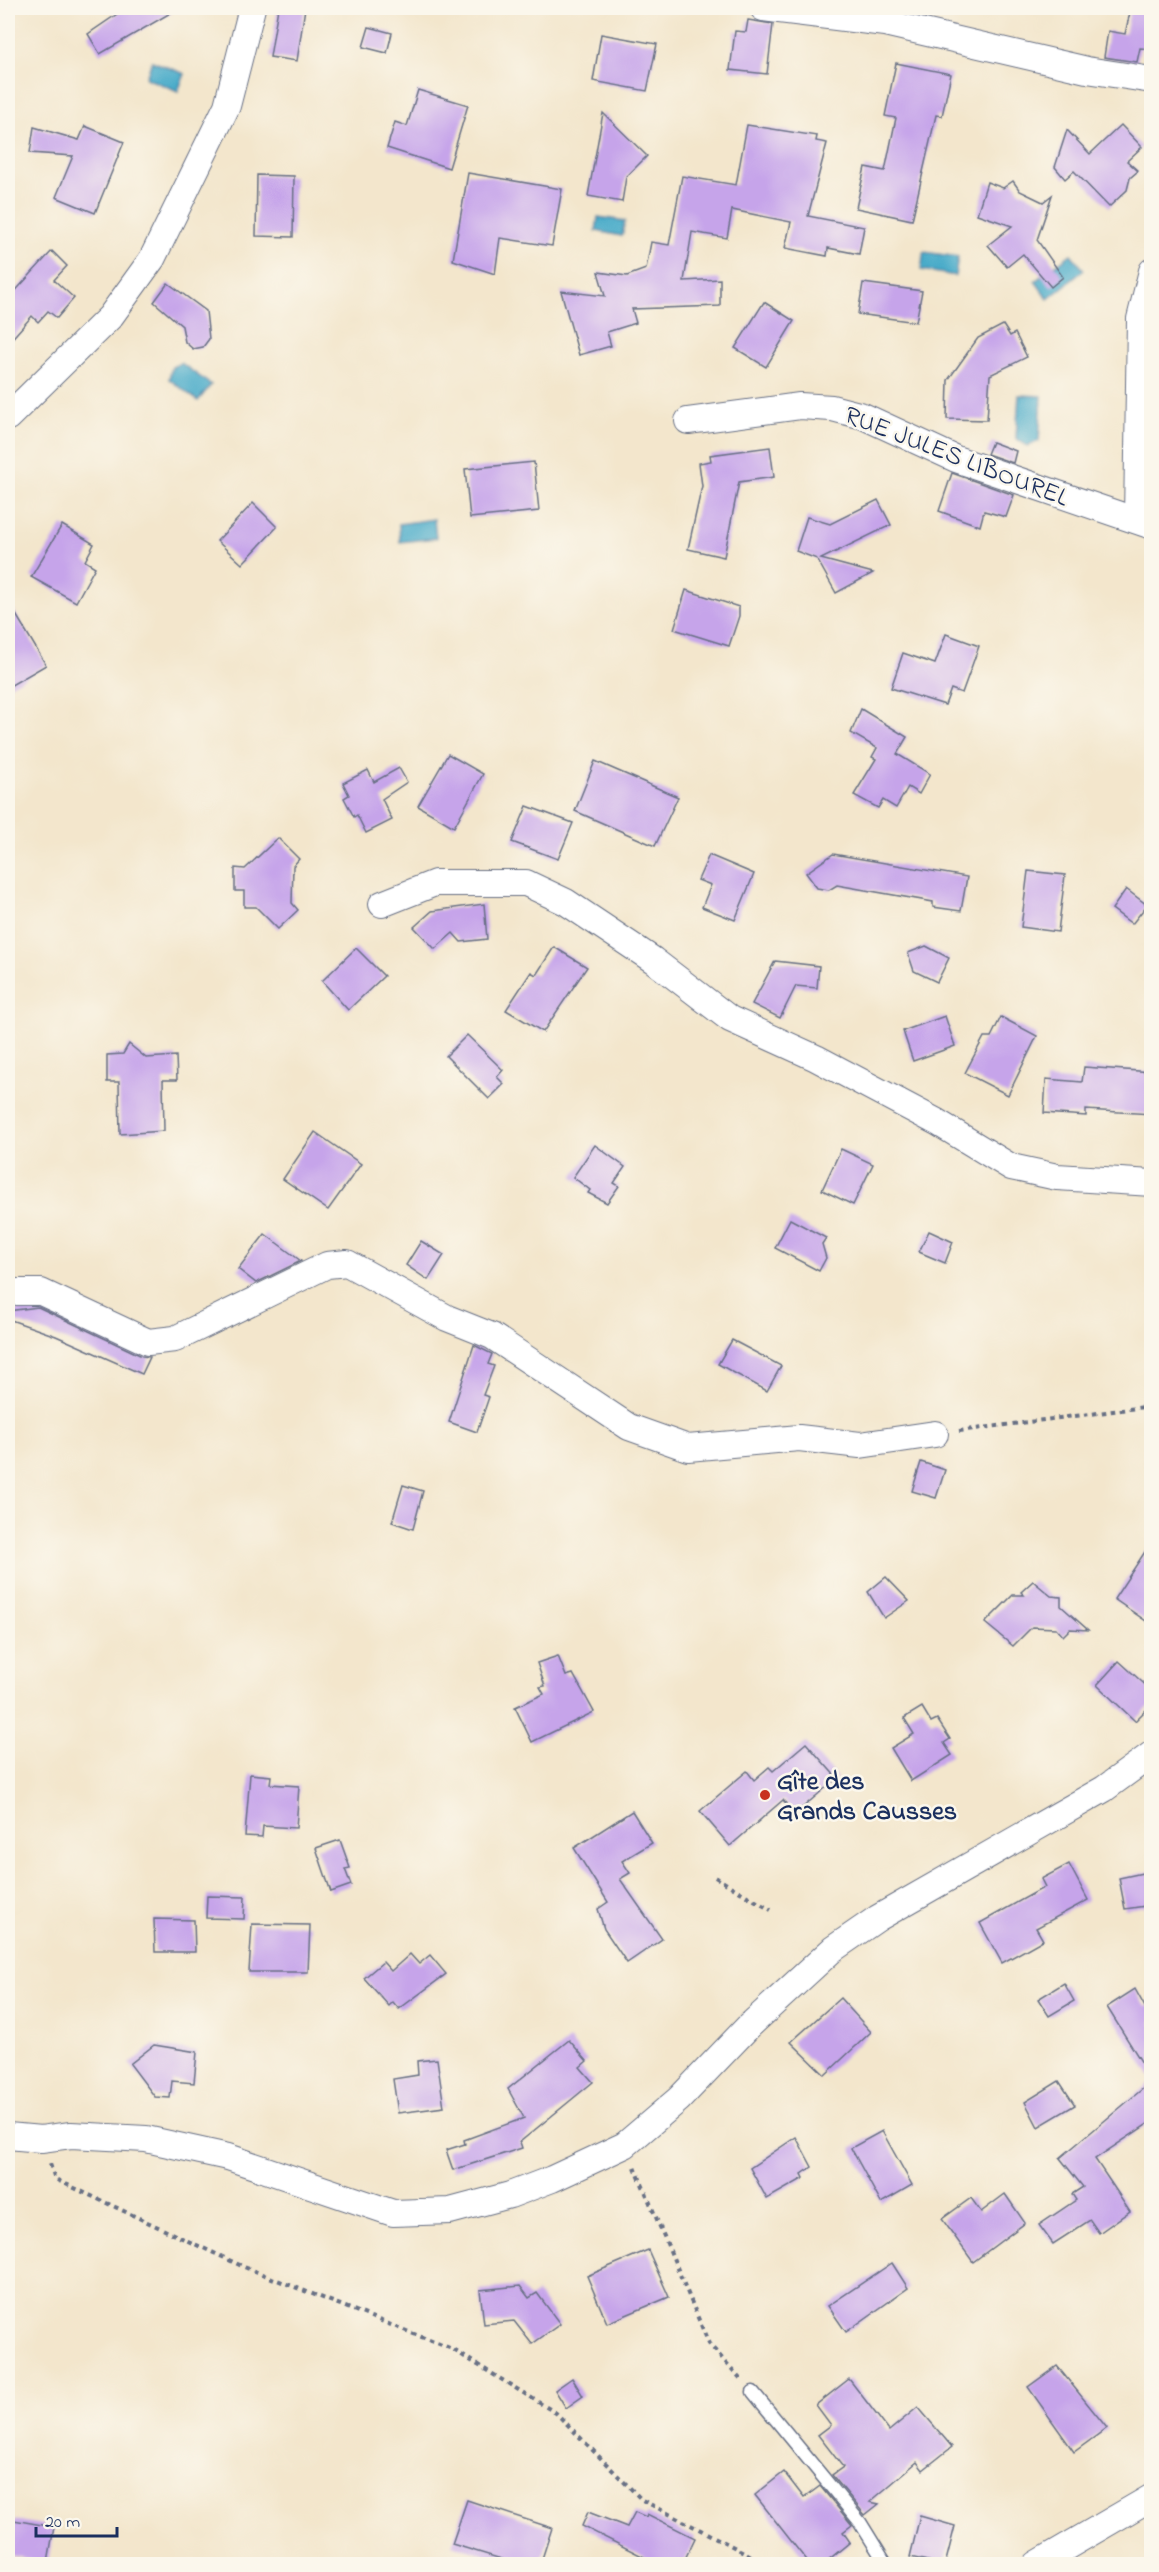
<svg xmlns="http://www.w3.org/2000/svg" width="1159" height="2572" viewBox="0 0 1159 2572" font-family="'Indie Flower',sans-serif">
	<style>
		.water { fill: #4aabc9; stroke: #326d94; stroke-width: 1.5 }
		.building { fill: #c6a4ea }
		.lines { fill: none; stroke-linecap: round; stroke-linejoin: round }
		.service-casing { stroke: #676f84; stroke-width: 15 }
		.minor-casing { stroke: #676f84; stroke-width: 28 }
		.path { stroke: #676f84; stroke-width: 4; stroke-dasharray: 4.5 4.5; stroke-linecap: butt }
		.service { stroke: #fff; stroke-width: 12 }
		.minor { stroke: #fff; stroke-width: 26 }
		.poi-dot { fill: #c8321e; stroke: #fbf7ec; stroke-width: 2 }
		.labels { text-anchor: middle; stroke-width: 5; stroke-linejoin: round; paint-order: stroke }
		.street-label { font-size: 26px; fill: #1b2f5e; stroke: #fbf7ec }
		.poi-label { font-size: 26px; font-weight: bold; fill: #1b2f5e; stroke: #fbf7ec; text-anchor: start }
	</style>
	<rect width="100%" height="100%" fill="#fbf7ec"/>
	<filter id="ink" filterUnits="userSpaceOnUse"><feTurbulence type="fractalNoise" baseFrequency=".0167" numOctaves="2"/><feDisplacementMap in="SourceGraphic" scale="12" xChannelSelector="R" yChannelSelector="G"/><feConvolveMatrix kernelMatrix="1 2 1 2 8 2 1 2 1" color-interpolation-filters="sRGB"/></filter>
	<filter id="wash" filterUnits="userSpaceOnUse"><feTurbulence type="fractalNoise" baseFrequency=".008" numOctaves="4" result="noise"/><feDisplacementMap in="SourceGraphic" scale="24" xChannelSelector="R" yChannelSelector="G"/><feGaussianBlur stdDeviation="1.35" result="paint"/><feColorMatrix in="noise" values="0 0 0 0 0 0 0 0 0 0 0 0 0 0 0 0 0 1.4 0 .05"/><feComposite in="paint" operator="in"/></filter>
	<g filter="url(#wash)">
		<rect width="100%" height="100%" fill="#f3e6cc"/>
		<g class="water">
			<polygon points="152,61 185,74 178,91 146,78"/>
			<polygon points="598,217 625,221 622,236 596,231"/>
			<polygon points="924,252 958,257 955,276 921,270"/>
			<polygon points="1071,254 1084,270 1048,299 1035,281"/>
			<polygon points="181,363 211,385 198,401 169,379 172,367"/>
			<polygon points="1019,395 1042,396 1039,441 1027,446 1016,438"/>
			<polygon points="434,519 436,538 400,542 399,524"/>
		</g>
		<g id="blocks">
			<g class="building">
				<polygon points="126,8 179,8 100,54 88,34"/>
				<polygon points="278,8 305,8 297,61 270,57"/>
				<polygon points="1131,8 1152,10 1152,49 1140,48 1137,62 1104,57 1108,31 1125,34"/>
				<polygon points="748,20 773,24 767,74 730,70 735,31 746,32"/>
				<polygon points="369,27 392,33 387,53 363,47"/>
				<polygon points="601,34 657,44 647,91 593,81"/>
				<polygon points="896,63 951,74 942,116 936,115 912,220 856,208 865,167 885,171 896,118 885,116"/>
				<polygon points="418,90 468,105 449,168 387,148 395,122 407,126"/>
				<polygon points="603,113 647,156 626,177 622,202 588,196"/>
				<polygon points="747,125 817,136 816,141 827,143 808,216 864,227 859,254 828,248 827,256 785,248 791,222 732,210 727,238 692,232 684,281 720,279 720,306 632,309 636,323 607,332 611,346 579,355 561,291 605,296 598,272 627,276 646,269 651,242 669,245 682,176 736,185"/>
				<polygon points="1121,125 1142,147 1127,161 1138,171 1130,178 1127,190 1109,207 1074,171 1065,179 1055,167 1067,130 1090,154"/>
				<polygon points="85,126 124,142 95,213 56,197 73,156 30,153 34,127 79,140"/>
				<polygon points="468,173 562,189 552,246 500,238 495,274 453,260"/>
				<polygon points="257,175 294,176 293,237 256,236"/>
				<polygon points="1013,181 1020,191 1043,202 1052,195 1037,240 1063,277 1051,287 1023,254 1007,267 988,245 1012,226 977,214 987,182 1003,188"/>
				<polygon points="52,251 67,266 54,280 74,298 57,318 48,311 38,322 32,316 8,343 8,299"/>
				<polygon points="168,283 206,311 209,339 203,347 193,349 185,342 182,326 154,302"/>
				<polygon points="863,283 922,291 916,322 858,314"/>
				<polygon points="764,302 794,321 766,367 735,348"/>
				<polygon points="1003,325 1010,336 1015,333 1027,357 990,375 987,420 947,419 948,380 978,338"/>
				<polygon points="992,442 1016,451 1013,463 987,454"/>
				<polygon points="770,447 774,477 739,482 724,557 688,549 702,486 699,463 711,461 710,455"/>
				<polygon points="534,462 539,511 470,518 465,469"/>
				<polygon points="952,473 1014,495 1006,517 984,511 980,526 939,511"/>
				<polygon points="878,500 891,525 821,559 873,573 836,593 817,559 796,551 807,517 830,524"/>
				<polygon points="253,503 277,527 242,564 217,541"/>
				<polygon points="62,525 94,544 85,561 95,567 76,602 31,577"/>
				<polygon points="686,590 739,607 739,616 729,646 674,629"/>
				<polygon points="8,601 46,665 8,687"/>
				<polygon points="946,634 979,646 962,693 951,689 945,705 891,688 903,653 935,664"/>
				<polygon points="861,709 907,737 897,754 930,774 919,794 908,787 896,808 883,800 878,808 854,795 876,759 872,757 877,748 851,733"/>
				<polygon points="448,754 483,774 454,827 418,806"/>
				<polygon points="595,761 678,797 655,846 575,811"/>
				<polygon points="399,768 407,782 382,799 392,820 366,833 357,815 354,817 344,798 349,795 343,783 368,770 374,782"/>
				<polygon points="527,806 573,823 558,859 512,842"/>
				<polygon points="278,838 299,859 293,866 292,903 298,910 278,929 256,907 244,907 244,891 235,891 235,868 245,869"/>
				<polygon points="833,854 967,877 961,911 933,907 933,902 837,885 829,890 817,888 806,873"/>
				<polygon points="709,855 754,874 735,920 702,907 711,885 698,880"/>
				<polygon points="1028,871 1065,875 1058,932 1021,927"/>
				<polygon points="1126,889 1147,905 1132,924 1112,909"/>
				<polygon points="484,904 487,939 461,942 453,933 435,949 414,927 432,911"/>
				<polygon points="926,946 949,958 937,982 914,971 908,953"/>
				<polygon points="554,947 587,967 543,1032 506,1010 531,972 536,975"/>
				<polygon points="356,948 384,976 348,1010 322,981"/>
				<polygon points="775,961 819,966 817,988 796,986 780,1018 752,1004"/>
				<polygon points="945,1016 955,1046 913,1061 903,1031"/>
				<polygon points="1001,1017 1037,1036 1008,1095 965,1073 984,1037 991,1037"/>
				<polygon points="467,1035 503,1070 497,1077 504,1084 489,1099 446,1056"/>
				<polygon points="129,1044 146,1058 176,1056 177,1080 163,1080 164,1131 120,1134 119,1082 107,1082 107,1055 123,1054"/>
				<polygon points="1084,1067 1152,1072 1152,1114 1086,1110 1086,1116 1044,1113 1046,1079 1082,1082"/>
				<polygon points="315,1132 361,1164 328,1210 283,1179"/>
				<polygon points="595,1145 625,1167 614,1183 619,1186 607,1203 588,1193 590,1190 573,1177"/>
				<polygon points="841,1149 873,1164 853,1205 822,1190"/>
				<polygon points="790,1219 826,1238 822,1244 826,1258 819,1271 775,1248"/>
				<polygon points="929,1231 953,1242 945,1263 919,1252"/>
				<polygon points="265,1234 301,1261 256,1283 238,1269"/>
				<polygon points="421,1241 444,1255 428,1280 406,1265"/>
				<polygon points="38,1307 142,1356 150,1357 142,1374 56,1336 8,1319 8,1311"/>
				<polygon points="732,1340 781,1366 767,1391 718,1364"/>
				<polygon points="474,1345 492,1354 488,1364 494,1366 483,1395 489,1397 477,1432 449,1422"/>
				<polygon points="921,1462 945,1470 936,1498 912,1491"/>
				<polygon points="403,1485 423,1491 413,1529 392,1522"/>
				<polygon points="1152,1541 1152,1625 1114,1599"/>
				<polygon points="886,1577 909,1601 884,1618 868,1592"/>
				<polygon points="1033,1581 1051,1596 1061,1597 1061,1606 1088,1630 1070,1629 1063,1636 1056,1628 1032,1627 1013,1646 985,1623 1013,1595 1024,1595 1021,1592"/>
				<polygon points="558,1656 566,1676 573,1674 594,1712 532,1742 515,1707 544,1694 540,1687 545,1686 537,1663"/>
				<polygon points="1119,1661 1152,1691 1152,1704 1135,1721 1097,1685"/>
				<polygon points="922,1707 931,1722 937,1719 950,1739 944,1743 952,1755 911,1781 891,1748 914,1734 904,1718"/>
				<polygon points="806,1743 837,1778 795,1814 783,1800 730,1846 700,1811 747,1771 754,1780 769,1767 773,1771"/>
				<polygon points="250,1774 271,1776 270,1784 299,1786 296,1828 263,1826 262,1837 245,1836"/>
				<polygon points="632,1811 652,1843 622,1861 630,1873 620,1879 662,1939 627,1963 604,1929 598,1909 608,1902 574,1848"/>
				<polygon points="340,1840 350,1868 345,1869 351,1885 331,1892 316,1848"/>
				<polygon points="1069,1864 1088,1900 1036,1928 1043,1940 1002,1963 980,1923 1045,1887 1041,1879"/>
				<polygon points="1152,1871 1152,1905 1125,1909 1119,1878"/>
				<polygon points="207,1896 245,1897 244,1919 206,1918"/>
				<polygon points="154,1919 194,1920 195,1952 155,1952"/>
				<polygon points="252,1924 310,1925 308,1972 249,1972"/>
				<polygon points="410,1954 419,1964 430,1955 446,1974 399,2009 393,2002 389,2006 364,1978 383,1962 391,1971"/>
				<polygon points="1064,1983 1074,2001 1049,2016 1038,1999"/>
				<polygon points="1135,1989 1145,2007 1152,2005 1152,2079 1107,2007"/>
				<polygon points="840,1998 871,2032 825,2075 791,2042"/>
				<polygon points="569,2040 587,2061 580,2067 593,2082 520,2142 522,2148 453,2170 446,2150 465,2144 464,2140 524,2118 508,2089"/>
				<polygon points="154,2045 197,2052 194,2083 172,2081 170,2098 155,2097 130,2064"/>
				<polygon points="437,2059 444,2107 398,2113 393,2079 418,2075 417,2061"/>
				<polygon points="1059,2081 1075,2105 1038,2127 1025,2102"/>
				<polygon points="1152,2081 1152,2121 1095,2159 1130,2211 1099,2233 1090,2220 1053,2244 1039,2225 1076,2200 1072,2194 1083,2187 1060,2158"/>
				<polygon points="882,2131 912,2185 881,2203 851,2148"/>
				<polygon points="796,2137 812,2167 802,2174 804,2178 767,2199 750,2168"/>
				<polygon points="1005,2194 1025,2223 973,2262 942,2219 971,2198 981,2212"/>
				<polygon points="648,2250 669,2297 607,2323 587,2276"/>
				<polygon points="892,2263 908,2288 846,2332 828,2306"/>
				<polygon points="520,2286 529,2298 537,2293 560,2324 532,2344 514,2321 484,2324 480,2290"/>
				<polygon points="1057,2366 1107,2428 1074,2452 1028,2387"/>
				<polygon points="572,2378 583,2396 566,2408 555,2390"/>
				<polygon points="849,2379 889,2431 918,2407 952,2447 923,2470 917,2462 870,2502 879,2504 865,2515 832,2475 843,2467 818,2435 831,2425 816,2405"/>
				<polygon points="784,2472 804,2498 820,2486 852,2525 843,2532 850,2542 822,2565 810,2565 755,2495"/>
				<polygon points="467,2500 552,2528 540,2565 521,2565 452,2544"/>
				<polygon points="588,2512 627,2527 635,2512 646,2517 647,2514 695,2538 682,2565 660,2565 582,2526"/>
				<polygon points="920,2516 955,2526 945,2565 910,2557"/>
				<polygon points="8,2519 54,2527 48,2562 8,2555"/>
			</g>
		</g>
	</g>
	<g filter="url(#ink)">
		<use href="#blocks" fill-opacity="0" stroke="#676f84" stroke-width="1.5"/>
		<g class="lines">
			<g class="service-casing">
				<polyline id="service" points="753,2392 860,2522 886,2564"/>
			</g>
			<g class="minor-casing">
				<g id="minor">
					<polyline points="763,8 885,23 1087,70 1152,80"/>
					<polyline points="8,417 110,317 152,259 227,106 252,8"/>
					<polyline points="688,421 800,406 832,408 863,416 956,459 1152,526"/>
					<polyline points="1137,520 1140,319 1152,271"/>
					<polyline points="382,904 435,883 526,883 566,902 653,960 730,1019 816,1058 937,1122 1011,1167 1057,1177 1152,1183"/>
					<polyline points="8,1292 41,1292 148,1342 175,1339 327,1265 347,1263 447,1318 492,1336 629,1427 688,1448 799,1438 860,1445 935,1434"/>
					<polyline points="8,2136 41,2139 71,2135 146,2139 228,2157 393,2213 450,2211 510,2195 552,2179 625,2145 679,2099 748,2027 833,1949 878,1918 1104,1789 1152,1754"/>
					<polyline points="1037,2564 1152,2497"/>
				</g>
			</g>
			<g class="path">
				<polyline points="959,1431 1152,1406"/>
				<polyline points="715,1877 771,1910"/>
				<polyline points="50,2164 55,2179 244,2267 452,2349 556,2413 642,2500 767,2564"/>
				<polyline points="635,2167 709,2344 741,2379"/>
			</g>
			<use href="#service" class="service"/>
			<use href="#minor" class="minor"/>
		</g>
	</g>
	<circle class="poi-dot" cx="765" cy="1795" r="6"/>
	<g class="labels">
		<g class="street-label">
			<text transform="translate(957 455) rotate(21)" y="9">RUE JULES LIBOUREL</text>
		</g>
		<g class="poi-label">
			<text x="777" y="1789">Gîte des<tspan x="777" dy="30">Grands Causses</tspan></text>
		</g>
	</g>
	<rect width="1159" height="2572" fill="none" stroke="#fbf7ec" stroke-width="30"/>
	<path d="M36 2527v9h81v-9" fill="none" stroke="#1b2f5e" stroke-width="3"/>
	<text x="45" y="2527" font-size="18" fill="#1b2f5e" stroke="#fbf7ec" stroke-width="4.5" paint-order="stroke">20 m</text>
</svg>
